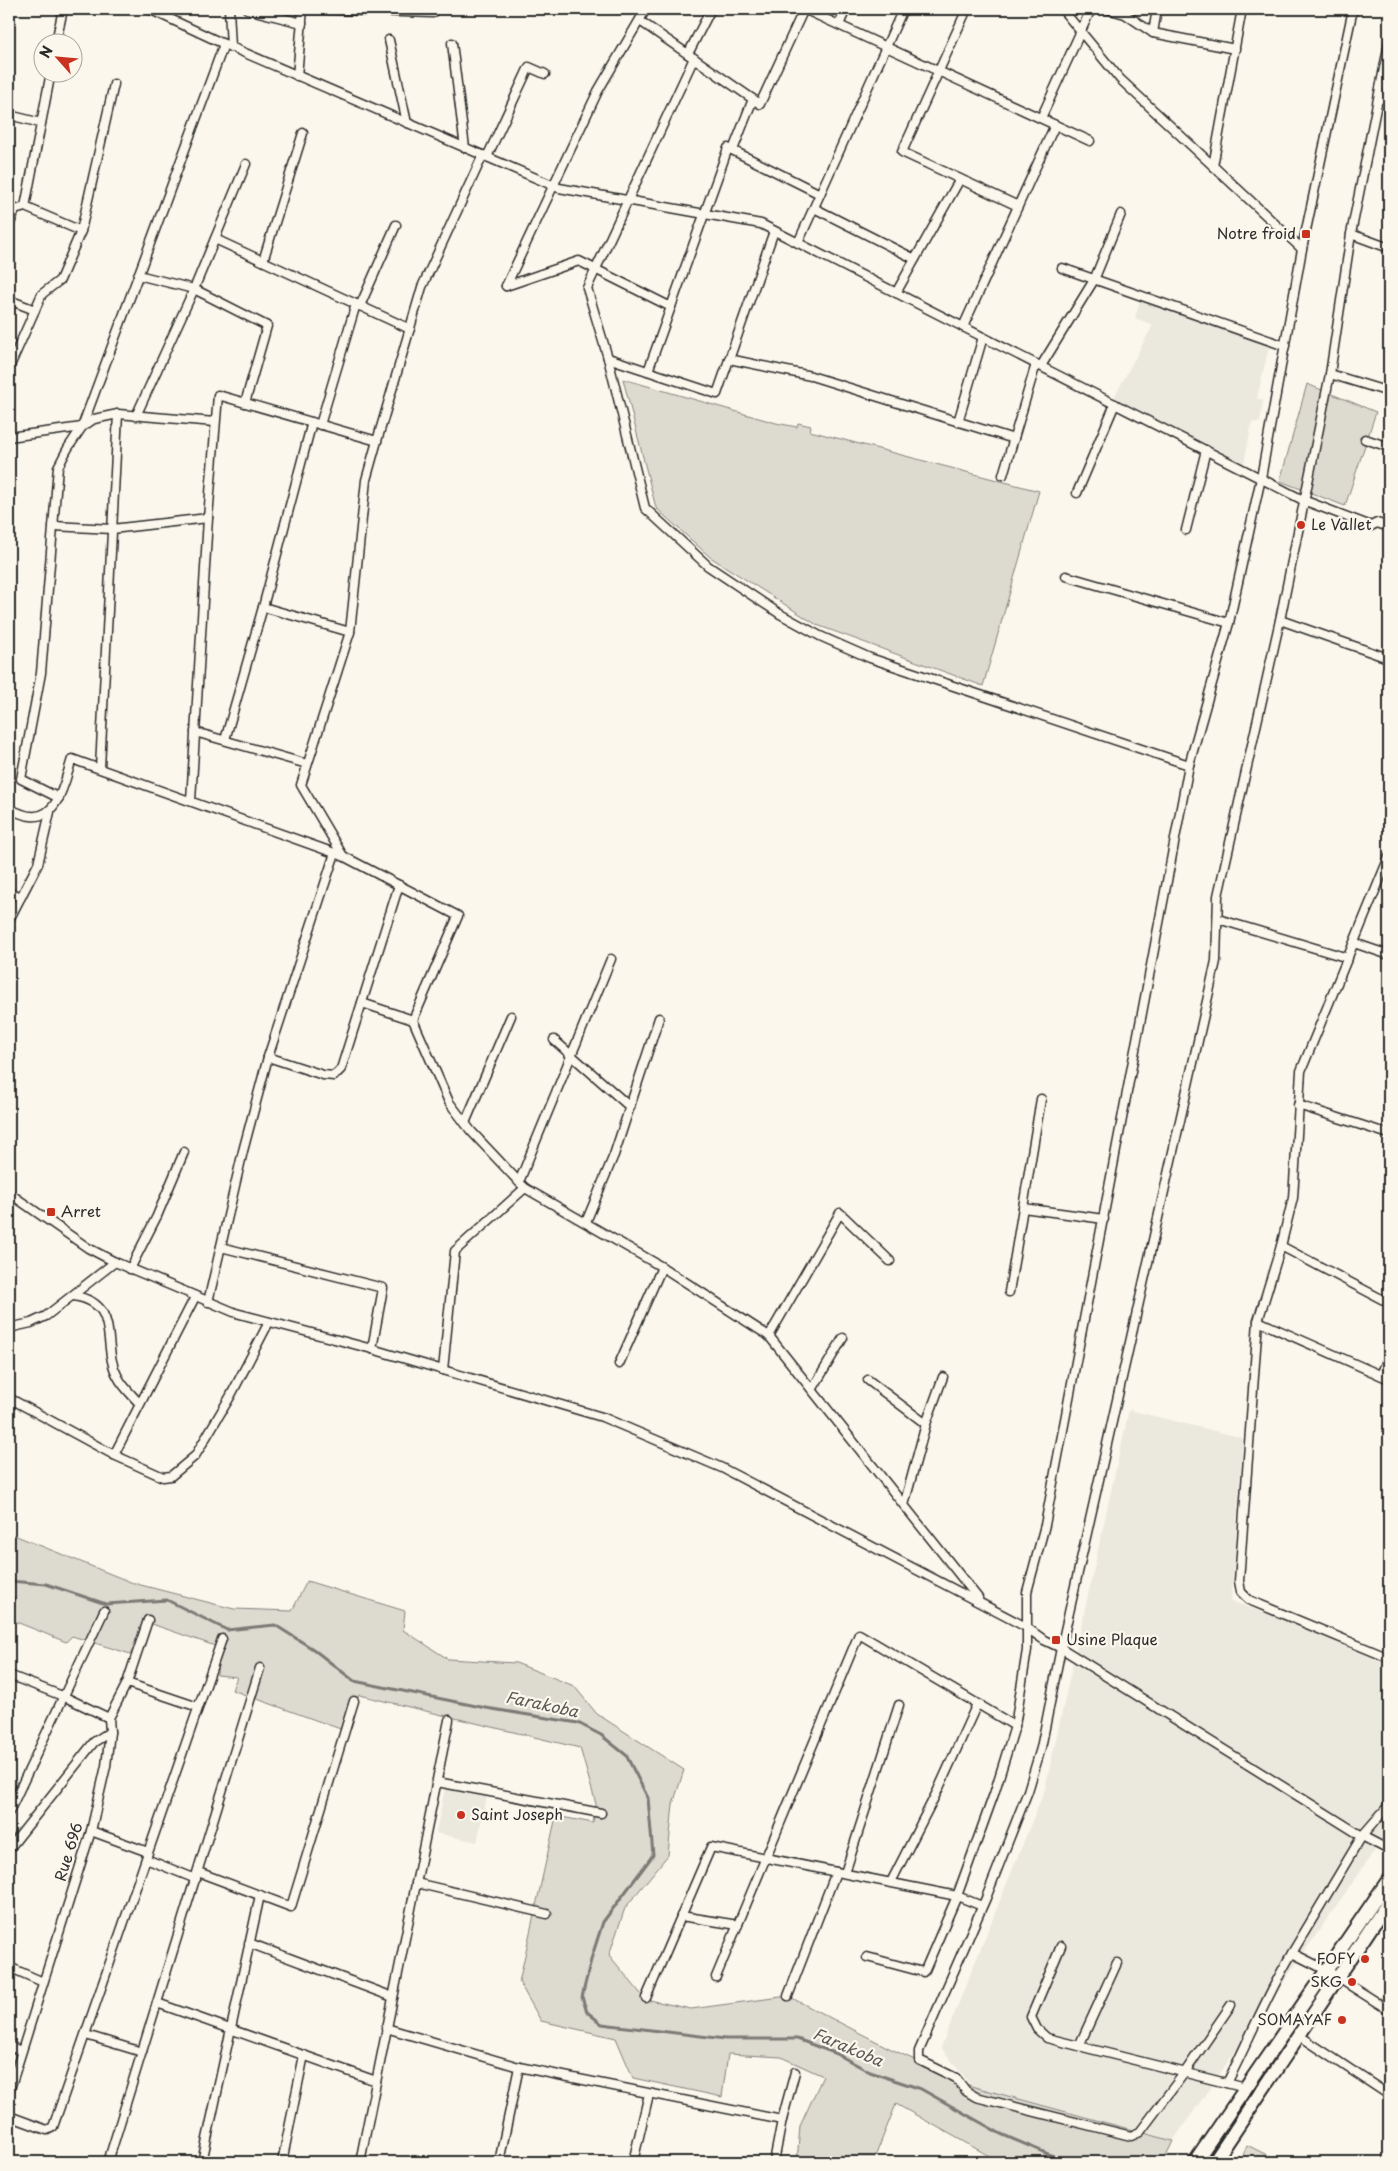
<svg xmlns="http://www.w3.org/2000/svg" width="1398" height="2171" viewBox="0 0 1398 2171" font-family="'Playpen Sans',sans-serif">
	<style>
		.built { fill: #ebe8de }
		.green { fill: #dddad0; stroke: #84827e }
		.lines { fill: none; stroke-linecap: round; stroke-linejoin: round }
		.stream { stroke: #7b7a75; stroke-width: 3 }
		.street-casing { stroke: #2b2b2b; stroke-width: 11 }
		.primary-casing { stroke: #2b2b2b; stroke-width: 16 }
		.street { stroke: #fbf7ec; stroke-width: 8 }
		.primary { stroke: #fbf7ec; stroke-width: 12 }
		.poi-dot { fill: #c8321e; stroke: #fbf7ec; stroke-width: 2 }
		.labels { text-anchor: middle; stroke-width: 4.5; stroke-linejoin: round; paint-order: stroke }
		.poi-label { font-size: 15px; fill: #2b2b2b; stroke: #fbf7ec; text-anchor: end }
		.street-label { font-size: 15px; fill: #2b2b2b; stroke: #fbf7ec }
		.water-label { font-size: 16px; font-style: italic; fill: #5a5956; stroke: #fbf7ec }
	</style>
	<rect width="100%" height="100%" fill="#fbf7ec"/>
	<filter id="ink" filterUnits="userSpaceOnUse"><feTurbulence type="fractalNoise" baseFrequency=".02" numOctaves="2"/><feDisplacementMap in="SourceGraphic" scale="10" xChannelSelector="R" yChannelSelector="G"/><feConvolveMatrix kernelMatrix="1 2 1 2 8 2 1 2 1" color-interpolation-filters="sRGB"/></filter>
	<g filter="url(#ink)">
		<g class="built">
			<polygon points="1140,301 1270,343 1257,398 1263,400 1260,423 1252,422 1244,464 1113,399 1153,325 1135,318"/>
			<polygon points="1129,1410 1243,1438 1231,1601 1389,1657 1389,1830 1173,2141 971,2086 941,2047 1045,1789"/>
			<polygon points="445,1788 487,1796 477,1842 436,1833"/>
		</g>
		<g class="green">
			<polygon points="623,379 776,423 797,427 798,423 811,426 810,431 1039,491 983,686 817,625 710,557 656,508"/>
			<polygon points="1307,384 1376,412 1345,506 1280,481"/>
			<polygon points="9,1533 133,1583 234,1609 292,1611 307,1581 405,1611 403,1630 448,1659 516,1663 574,1686 597,1714 684,1770 673,1804 668,1855 625,1908 609,1955 645,1999 691,2009 788,1996 891,2049 971,2086 1173,2141 1163,2162 1000,2162 896,2104 873,2162 797,2162 800,2126 823,2076 781,2057 728,2054 722,2097 633,2078 616,2038 541,2021 519,1982 556,1816 593,1823 596,1804 580,1748 359,1695 346,1731 232,1690 237,1677 217,1675 218,1647 146,1622 137,1656 72,1636 66,1642 9,1619"/>
			<polygon points="1247,2145 1281,2162 1240,2162"/>
		</g>
		<g class="lines">
			<polyline class="stream" points="9,1581 46,1584 106,1604 167,1600 227,1630 275,1625 313,1649 354,1681 486,1708 578,1723 601,1735 626,1755 648,1798 653,1855 603,1922 592,1956 582,1997 587,2012 602,2024 725,2039 797,2039 837,2054 870,2072 921,2089 1001,2134 1067,2162"/>
			<g class="street-casing">
				<g id="street">
					<polyline points="229,9 231,47"/>
					<polyline points="247,9 302,23"/>
					<polyline points="309,9 433,13"/>
					<polyline points="967,9 902,152 1018,206"/>
					<polyline points="1062,9 1120,79 1302,249"/>
					<polyline points="1107,9 1125,14 1153,33 1235,49"/>
					<polyline points="640,21 760,104 804,9 1090,141"/>
					<polyline points="839,25 846,9"/>
					<polyline points="1153,33 1157,9"/>
					<polyline points="389,40 407,123"/>
					<polyline points="56,42 63,9"/>
					<polyline points="452,43 465,148"/>
					<polyline points="224,44 559,188 761,224 1303,500 1371,526 1377,523 1389,527"/>
					<polyline points="688,54 711,9"/>
					<polyline points="694,58 587,288 608,358 645,508 708,566 780,614 820,636 870,658 1189,765"/>
					<polyline points="297,76 303,9"/>
					<polyline points="1379,98 1389,101"/>
					<polyline points="9,115 41,123"/>
					<polyline points="1041,118 1091,9"/>
					<polyline points="733,150 753,99"/>
					<polyline points="487,157 529,67 545,74"/>
					<polyline points="1213,166 1242,9"/>
					<polyline points="25,207 51,72"/>
					<polyline points="814,208 915,259"/>
					<polyline points="9,226 15,210 25,207 81,231"/>
					<polyline points="1351,234 1389,248"/>
					<polyline points="215,239 410,329"/>
					<polyline points="798,243 903,9"/>
					<polyline points="263,261 303,133"/>
					<polyline points="1062,268 1285,346"/>
					<polyline points="138,275 194,289 267,326 245,403"/>
					<polyline points="506,286 598,91 646,9"/>
					<polyline points="506,286 579,261 671,307"/>
					<polyline points="896,293 960,179"/>
					<polyline points="9,300 35,310"/>
					<polyline points="360,306 396,225"/>
					<polyline points="963,327 1055,125"/>
					<polyline points="608,358 717,394 774,231"/>
					<polyline points="729,359 811,376 1014,439"/>
					<polyline points="1041,366 1094,280 1121,214"/>
					<polyline points="9,368 42,294 60,280 81,231 114,84"/>
					<polyline points="648,371 728,148 820,194"/>
					<polyline points="1330,374 1389,392"/>
					<polyline points="136,416 194,289 246,164"/>
					<polyline points="958,422 983,337"/>
					<polyline points="320,425 356,304"/>
					<polyline points="9,437 82,427 94,419 118,414 215,422"/>
					<polyline points="1365,439 1389,447"/>
					<polyline points="1003,475 1036,364"/>
					<polyline points="1077,493 1115,404"/>
					<polyline points="53,526 112,529 208,518"/>
					<polyline points="1186,530 1206,450"/>
					<polyline points="1066,576 1229,623"/>
					<polyline points="263,607 350,632"/>
					<polyline points="1280,620 1385,657 1389,656"/>
					<polyline points="195,732 307,764"/>
					<polyline points="225,740 263,607 312,422"/>
					<polyline points="100,768 118,414"/>
					<polyline points="59,798 21,779 41,673 58,467 68,448 82,427 224,44 149,9"/>
					<polyline points="191,801 208,518 218,395 377,441"/>
					<path d="M9,809c7,2 15,7 22,7 28,3 34,-37 41,-57l271,97 115,60 -45,104 36,82 22,29 48,51 6,6 137,79 107,69 209,262"/>
					<polyline points="343,856 301,785 350,632 366,480 377,441 422,287 483,155"/>
					<polyline points="1389,857 1301,1071 1293,1198 1281,1246 1258,1321 1239,1581 1241,1592 1249,1600 1389,1658"/>
					<polyline points="9,892 21,897"/>
					<polyline points="1218,919 1348,958"/>
					<polyline points="9,920 38,864 50,812"/>
					<polyline points="1354,943 1389,955"/>
					<polyline points="362,1003 413,1020"/>
					<polyline points="554,1040 630,1107"/>
					<polyline points="268,1057 323,1075 334,1076 341,1069 399,885"/>
					<polyline points="1298,1105 1389,1134"/>
					<polyline points="465,1123 511,1016"/>
					<polyline points="519,1182 611,959"/>
					<polyline points="9,1193 88,1248 115,1262 236,1313 372,1349 602,1417 722,1468 1026,1627 1044,1640 1061,1648 1362,1836 1389,1850"/>
					<polyline points="1023,1208 1104,1219"/>
					<polyline points="586,1222 614,1155 659,1018"/>
					<polyline points="1281,1246 1389,1303"/>
					<polyline points="221,1247 383,1288 372,1349"/>
					<polyline points="130,1269 157,1216 184,1152"/>
					<polyline points="1009,1292 1041,1099"/>
					<path d="M74,1296c49,8 26,50 44,81 5,10 15,19 22,27"/>
					<polyline points="208,1302 243,1151 268,1057 335,853"/>
					<polyline points="1258,1321 1389,1379"/>
					<polyline points="9,1328 31,1323 46,1316 115,1262"/>
					<polyline points="769,1336 840,1213 890,1261"/>
					<polyline points="619,1364 662,1267"/>
					<polyline points="443,1370 455,1251 525,1188"/>
					<polyline points="1381,1375 1389,1356"/>
					<polyline points="868,1380 926,1424"/>
					<polyline points="812,1390 843,1338"/>
					<polyline points="9,1398 114,1455 163,1477 171,1476 195,1456 230,1397 269,1322"/>
					<polyline points="114,1455 195,1297"/>
					<polyline points="904,1505 926,1424 943,1377"/>
					<polyline points="9,1602 10,1600"/>
					<polyline points="9,1675 65,1697 109,1718"/>
					<polyline points="127,1683 198,1707"/>
					<polyline points="437,1782 601,1813"/>
					<polyline points="1389,1805 1362,1836 1292,1953 1326,1970 1389,2010"/>
					<polyline points="9,1812 104,1611"/>
					<polyline points="91,1831 148,1852"/>
					<polyline points="9,1849 94,1742 110,1732"/>
					<polyline points="146,1859 196,1879"/>
					<polyline points="198,1872 291,1907 354,1701"/>
					<polyline points="845,1873 899,1705"/>
					<polyline points="891,1882 938,1790 977,1704"/>
					<polyline points="416,1883 547,1914"/>
					<polyline points="681,1916 738,1925"/>
					<polyline points="249,1943 393,1997"/>
					<polyline points="1061,1946 1031,2017 1037,2029 1047,2038 1246,2088"/>
					<polyline points="867,1957 923,1972 925,1970 957,1896 994,1794 1015,1726 1027,1650 1027,1592 1045,1525 1189,765 1229,623 1261,478 1302,249 1353,9"/>
					<polyline points="9,1967 43,1982"/>
					<polyline points="716,1977 859,1634 1015,1726"/>
					<polyline points="788,1996 836,1872"/>
					<polyline points="646,1998 711,1847 957,1896 982,1906"/>
					<polyline points="157,2003 376,2081"/>
					<polyline points="1231,2005 1185,2072 1140,2132 1131,2136 976,2097 966,2091 956,2078 919,2060 919,2051 986,1898 1028,1791 1041,1748 1061,1648 1216,961 1218,896 1280,620 1330,374 1351,234 1389,43"/>
					<polyline points="386,2028 519,2067 782,2120"/>
					<polyline points="86,2035 142,2052"/>
					<polyline points="1300,2036 1389,2095"/>
					<polyline points="9,2046 21,2051"/>
					<polyline points="1079,2046 1117,1963"/>
					<path d="M1227,2083c22,-43 40,-88 65,-130"/>
					<polyline points="9,2092 91,1831 106,1766 110,1732 109,1718 127,1683 148,1620"/>
					<polyline points="9,2116 47,2130 53,2127 222,1639"/>
					<polyline points="108,2162 260,1668"/>
					<polyline points="202,2162 260,1895"/>
					<polyline points="282,2162 304,2055"/>
					<polyline points="360,2162 449,1720"/>
					<polyline points="499,2162 519,2067"/>
					<polyline points="633,2162 649,2094"/>
					<polyline points="774,2162 782,2120 795,2072"/>
				</g>
			</g>
			<g class="primary-casing">
				<g id="primary">
					<polyline points="1195,2162 1389,1879"/>
					<polyline points="1214,2162 1389,1901"/>
				</g>
			</g>
			<use href="#street" class="street"/>
			<use href="#primary" class="primary"/>
		</g>
	</g>
	<g class="poi-dot">
		<rect x="1301" y="229" width="10" height="10" rx="2.5"/>
		<circle cx="1301" cy="525" r="5"/>
		<rect x="46" y="1207" width="10" height="10" rx="2.5"/>
		<rect x="1051" y="1635" width="10" height="10" rx="2.5"/>
		<circle cx="461" cy="1815" r="5"/>
		<circle cx="1365" cy="1959" r="5"/>
		<circle cx="1352" cy="1982" r="5"/>
		<circle cx="1342" cy="2020" r="5"/>
	</g>
	<g class="labels">
		<g class="poi-label">
			<text x="1296" y="239">Notre froid</text>
			<text x="1311" y="530" text-anchor="start">Le Vallet</text>
			<text x="61" y="1217" text-anchor="start">Arret</text>
			<text x="1066" y="1645" text-anchor="start">Usine Plaque</text>
			<text x="471" y="1820" text-anchor="start">Saint Joseph</text>
			<text x="1355" y="1964">FOFY</text>
			<text x="1342" y="1987">SKG</text>
			<text x="1332" y="2025">SOMAYAF</text>
		</g>
		<g class="street-label">
			<text transform="translate(69 1852) rotate(-73)" y="5">Rue 696</text>
		</g>
		<g class="water-label">
			<text transform="translate(542 1704) rotate(12)" y="6">Farakoba</text>
			<text transform="translate(848 2047) rotate(23)" y="6">Farakoba</text>
		</g>
	</g>
	<rect width="1398" height="2171" fill="none" stroke="#fbf7ec" stroke-width="30"/>
	<rect x="15" y="15" width="1368" height="2141" fill="none" stroke="#2b2b2b" stroke-width="2" filter="url(#ink)"/>
	<g transform="translate(58 58) rotate(297)"><circle r="24" fill="#fbf7ec" stroke="#a8a59f"/>
	<path d="M0-4L9 19L0 12L-9 19Z" fill="#c8321e"/>
	<text y="-8" font-size="14" font-weight="bold" text-anchor="middle" fill="#2b2b2b">N</text>
	</g>
</svg>
